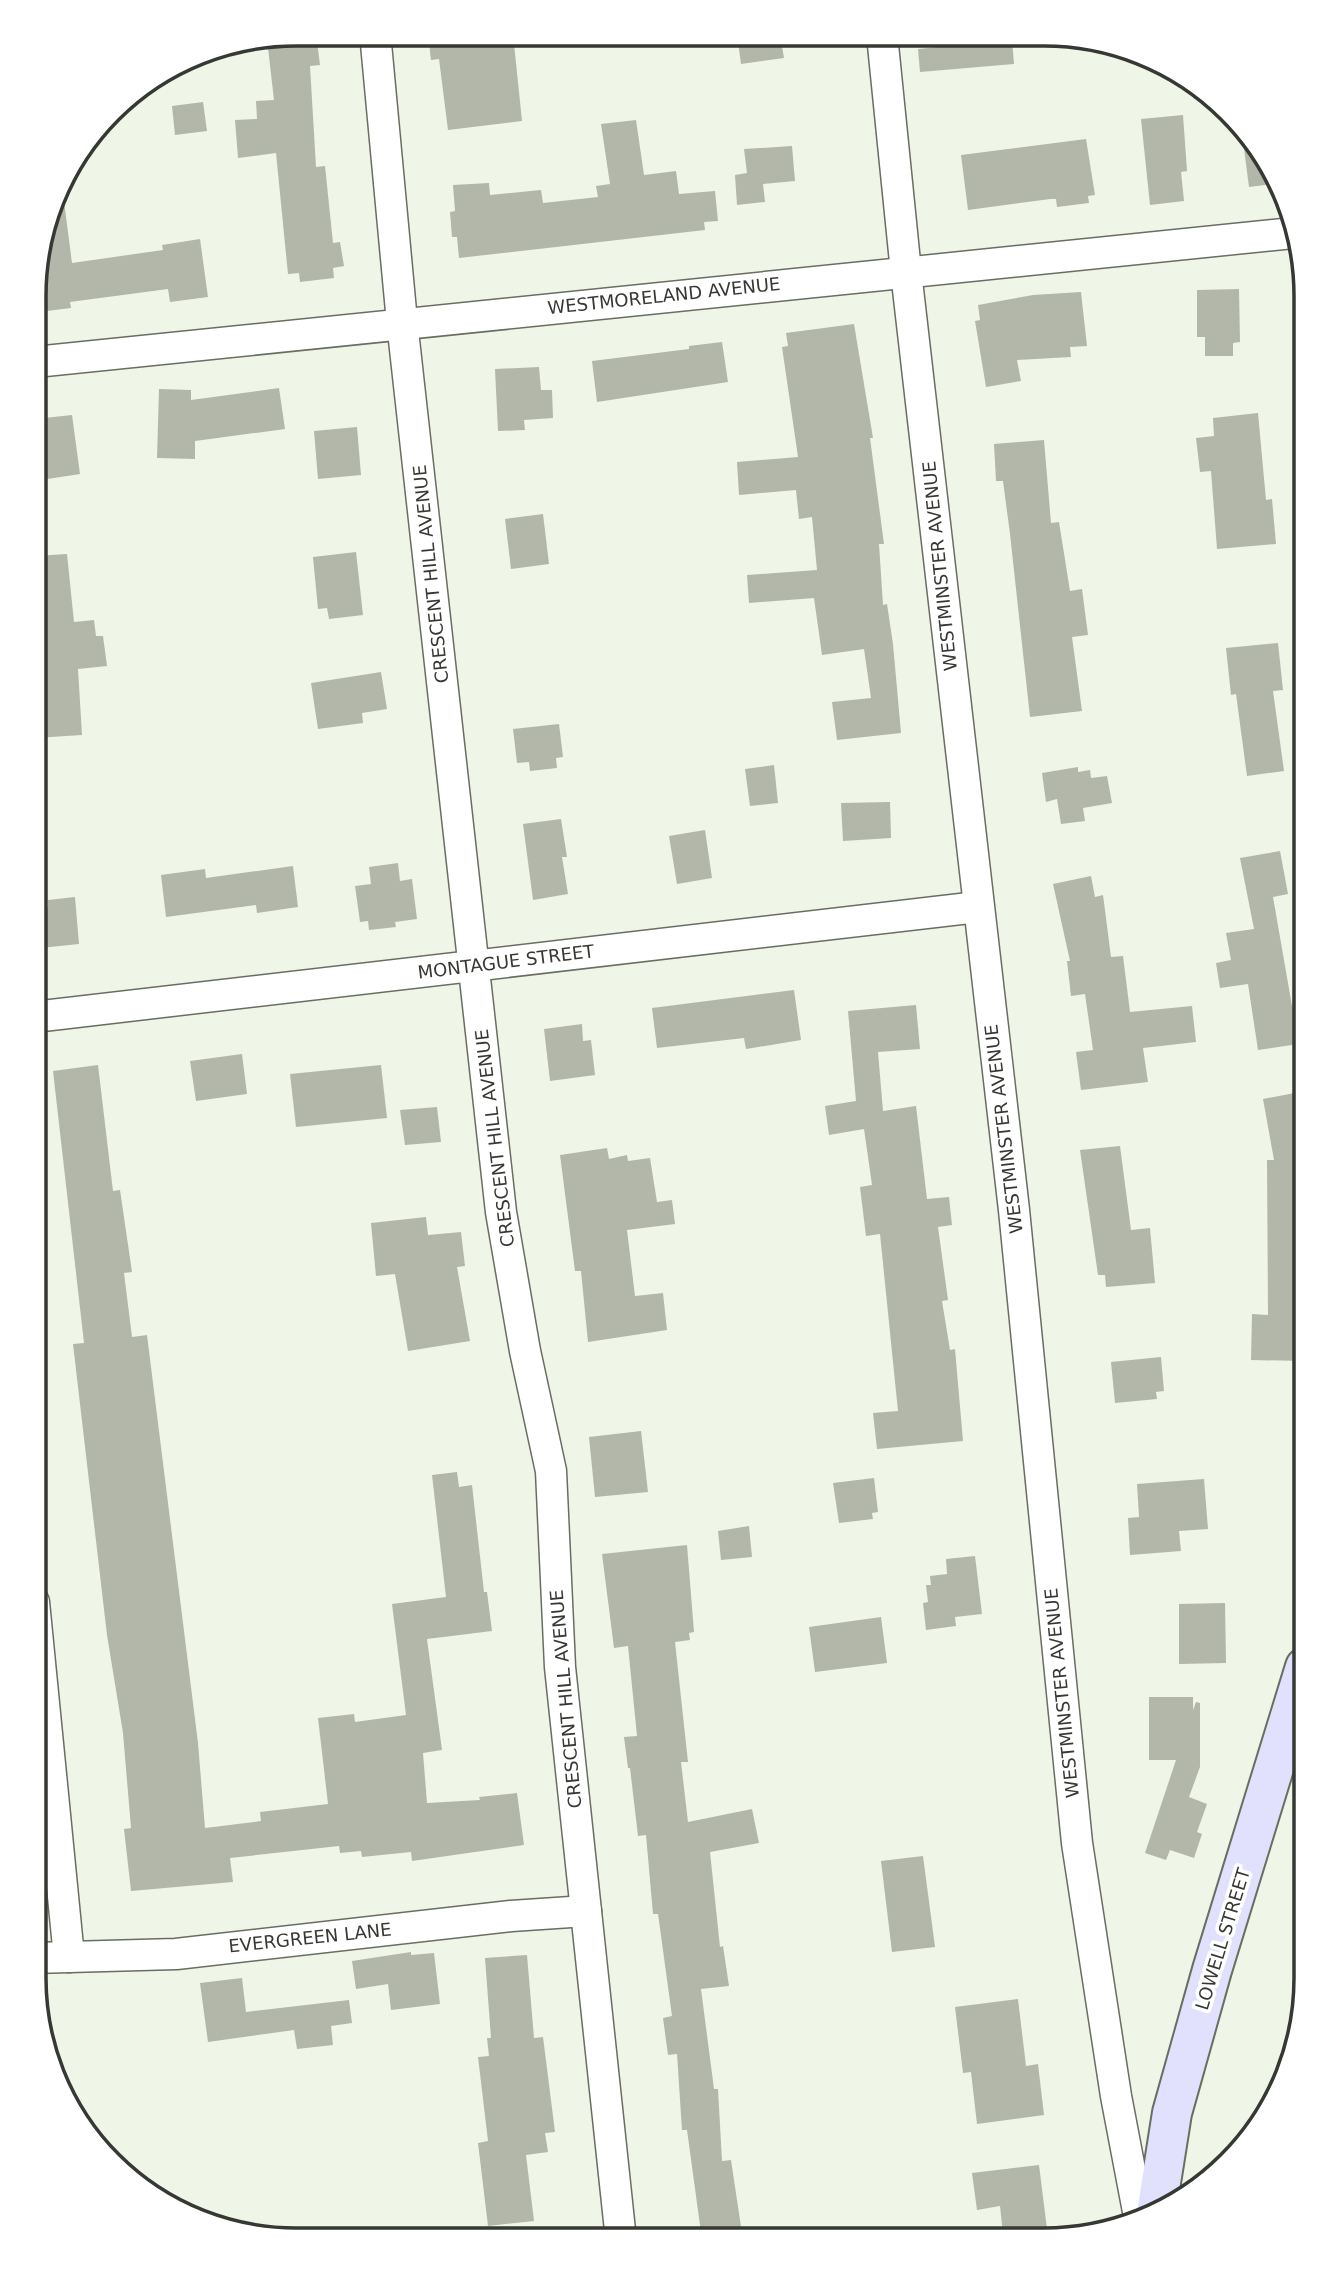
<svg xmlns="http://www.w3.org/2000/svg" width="1339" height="2274" viewBox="0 0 1339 2274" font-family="'DejaVu Sans',sans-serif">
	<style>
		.building { fill: #b2b7aa }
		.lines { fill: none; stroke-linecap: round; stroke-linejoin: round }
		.street-casing { stroke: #696d62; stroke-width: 33 }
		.secondary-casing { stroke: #696d62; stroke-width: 42 }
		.street { stroke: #fff; stroke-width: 30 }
		.secondary { stroke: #e1e1fe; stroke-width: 38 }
		.labels { text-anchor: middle; stroke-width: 7; stroke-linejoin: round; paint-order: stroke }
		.street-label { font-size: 18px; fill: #363833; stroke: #fff }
		.rim { fill: none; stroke: #363833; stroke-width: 3.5 }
	</style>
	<rect width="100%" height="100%" fill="#eff5e7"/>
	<g class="building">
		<polygon points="295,33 316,33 320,65 310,66 316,167 325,166 333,243 340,242 344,266 333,268 334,278 300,282 299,273 288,274 276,153 238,158 235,120 257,119 256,101 274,100 267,39"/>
		<polygon points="428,34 513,34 522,121 448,130 439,59 431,60"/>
		<polygon points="737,35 780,35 784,58 741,64"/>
		<polygon points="948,35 987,35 988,42 1012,39 1014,64 920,72 918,49 949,46"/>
		<polygon points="203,102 207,131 175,135 172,106"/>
		<polygon points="1183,115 1187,171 1181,172 1184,201 1150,205 1141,119"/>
		<polygon points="636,120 644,175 676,171 679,194 715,191 718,221 704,222 705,230 459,258 457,237 452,237 450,212 455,211 453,185 489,183 490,195 541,190 543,203 598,197 596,186 610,184 601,124"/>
		<polygon points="1241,125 1252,136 1279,183 1249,187"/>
		<polygon points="1086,139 1095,195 1088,196 1089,203 1057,207 1056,199 1050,199 968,210 961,155"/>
		<polygon points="792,146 795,181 763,184 765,202 737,205 735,175 747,173 744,149"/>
		<polygon points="61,178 72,263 163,250 162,245 200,239 208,297 170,302 168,289 70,302 71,308 39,312 35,304 35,261"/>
		<polygon points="1239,289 1240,342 1233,343 1233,356 1205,356 1205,337 1197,337 1197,290"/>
		<polygon points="1081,292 1087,346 1070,347 1071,357 1017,360 1021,381 986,387 975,321 980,320 978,305 1033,295"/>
		<polygon points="854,324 873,438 870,438 884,544 879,544 883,605 887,604 893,644 901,733 837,740 832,702 871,698 864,649 822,655 814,598 749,603 747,575 817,570 812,517 799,519 796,490 739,495 737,462 798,457 782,347 788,346 786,333"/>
		<polygon points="722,342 728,382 597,402 592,361 689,349 689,346"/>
		<polygon points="539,367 541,390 552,390 553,418 524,420 525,430 498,431 495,369"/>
		<polygon points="279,388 285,429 195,441 195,459 157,458 159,389 191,390 191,400"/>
		<polygon points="1258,413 1266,500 1272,499 1276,544 1217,549 1211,471 1200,472 1196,438 1214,436 1213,418"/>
		<polygon points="72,415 80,474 41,480 35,419"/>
		<polygon points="357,427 361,475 318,479 314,431"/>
		<polygon points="1044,440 1051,523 1059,522 1070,591 1082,589 1088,635 1072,637 1082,711 1030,717 1010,534 1003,481 996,481 994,444"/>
		<polygon points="543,514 549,564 511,569 505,519"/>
		<polygon points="356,552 363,615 329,619 327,608 318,609 313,557"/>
		<polygon points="67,554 74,622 94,620 96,636 103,636 107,666 78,669 82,735 35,738 35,696 40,695 35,651 35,556"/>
		<polygon points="1278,643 1283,690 1273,691 1284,771 1247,776 1236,694 1231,695 1226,648"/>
		<polygon points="381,672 387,709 362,713 363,723 318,729 311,683"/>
		<polygon points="559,724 563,757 556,758 557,768 530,771 529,762 517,763 513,729"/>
		<polygon points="774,765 778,803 750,806 745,769"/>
		<polygon points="1078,767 1078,772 1090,770 1091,778 1107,776 1112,803 1083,808 1085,821 1061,824 1057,799 1046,802 1042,773"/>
		<polygon points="890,802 891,838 843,841 841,803"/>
		<polygon points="561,819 567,857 562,857 568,894 533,900 523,824"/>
		<polygon points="705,830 712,878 677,884 669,836"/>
		<polygon points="1280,851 1288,894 1273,897 1292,1006 1300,1005 1305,1043 1258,1050 1248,984 1220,988 1216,963 1231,960 1226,933 1254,929 1240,858"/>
		<polygon points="398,863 400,881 412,879 417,919 395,922 396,927 369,930 368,921 360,922 355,886 371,884 369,867"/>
		<polygon points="293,866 298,907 257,913 256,905 166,917 161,875 205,869 206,878"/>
		<polygon points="1091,876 1095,897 1103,895 1111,957 1123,956 1130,1012 1192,1006 1196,1042 1143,1048 1148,1082 1081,1090 1076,1052 1093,1050 1085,994 1071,996 1067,961 1070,961 1053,884"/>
		<polygon points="75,897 79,944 40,948 36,908 48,907 48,900"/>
		<polygon points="794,990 801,1040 746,1049 744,1038 657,1048 652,1008"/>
		<polygon points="916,1005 920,1049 878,1052 883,1111 916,1106 927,1199 949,1197 952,1225 938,1227 948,1300 942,1301 950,1350 955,1349 963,1441 877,1449 873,1413 898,1411 880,1234 866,1236 860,1187 872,1185 864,1129 829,1135 825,1106 856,1101 848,1011"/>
		<polygon points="582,1024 583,1041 591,1040 595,1075 550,1081 544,1029"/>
		<polygon points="242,1054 247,1094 196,1101 190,1061"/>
		<polygon points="98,1065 113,1191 120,1190 132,1272 124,1273 132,1337 147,1335 198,1743 205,1828 261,1821 260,1812 328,1804 318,1718 354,1714 355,1722 406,1715 392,1604 446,1597 432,1475 457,1472 459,1487 472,1485 484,1592 487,1592 492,1631 427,1639 442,1750 423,1753 427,1803 480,1800 479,1797 517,1793 524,1845 412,1861 411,1852 362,1857 361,1851 340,1853 339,1846 230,1858 233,1882 131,1891 124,1829 131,1828 123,1733 107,1635 73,1344 84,1343 53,1071"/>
		<polygon points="381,1065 387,1118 296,1127 290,1074"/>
		<polygon points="1305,1091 1305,1361 1251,1360 1252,1314 1268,1315 1267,1160 1274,1160 1263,1099"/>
		<polygon points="437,1107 441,1142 405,1145 400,1110"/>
		<polygon points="1120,1146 1131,1230 1150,1228 1155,1283 1106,1287 1105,1275 1098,1275 1080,1150"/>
		<polygon points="607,1148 609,1159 627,1155 628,1161 650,1158 657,1202 672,1200 675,1224 627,1230 635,1296 663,1293 667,1330 588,1342 581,1271 575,1271 560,1155"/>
		<polygon points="426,1217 428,1235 461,1232 465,1266 457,1267 470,1341 408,1351 395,1274 376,1276 371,1223"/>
		<polygon points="1161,1357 1164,1391 1156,1392 1157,1399 1115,1403 1111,1362"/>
		<polygon points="641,1431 648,1492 595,1497 589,1437"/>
		<polygon points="874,1478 878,1512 872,1513 873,1519 839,1523 833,1483"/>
		<polygon points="1204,1479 1208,1529 1179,1531 1181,1551 1130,1555 1128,1518 1139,1517 1137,1484"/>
		<polygon points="749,1526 752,1557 721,1560 718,1531"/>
		<polygon points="687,1545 694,1632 689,1633 690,1640 675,1642 688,1762 681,1762 688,1822 752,1809 759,1843 710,1852 720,1947 723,1946 729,1986 701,1989 714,2089 718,2089 722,2161 731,2160 743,2240 702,2240 687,2130 682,2130 677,2054 668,2055 663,2018 672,2016 658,1914 653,1914 646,1835 638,1836 630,1768 628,1768 624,1737 637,1736 628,1646 614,1648 602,1554"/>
		<polygon points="975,1556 982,1614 955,1617 956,1626 926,1630 923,1603 928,1602 926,1585 931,1585 930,1576 947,1574 946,1559"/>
		<polygon points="1225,1603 1226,1663 1179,1664 1179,1604"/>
		<polygon points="881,1617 887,1663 815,1672 809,1627"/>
		<polygon points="1149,1697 1193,1697 1193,1710 1196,1702 1200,1703 1200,1767 1189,1797 1207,1804 1197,1832 1202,1834 1194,1858 1170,1850 1166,1860 1145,1853 1176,1760 1149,1760"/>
		<polygon points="923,1856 935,1947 892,1952 881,1861"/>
		<polygon points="411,1952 411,1955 434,1953 440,2004 391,2010 388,1984 356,1989 352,1961"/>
		<polygon points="527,1955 534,2038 543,2037 555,2132 545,2133 548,2152 526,2155 534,2221 488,2226 478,2143 488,2141 478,2057 489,2056 487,2038 491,2038 485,1958"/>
		<polygon points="242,1978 246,2012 349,2000 352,2023 331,2026 333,2045 297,2049 294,2030 208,2042 200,1983"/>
		<polygon points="1018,1999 1026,2066 1038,2064 1044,2115 977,2124 971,2072 963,2073 955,2007"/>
		<polygon points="1039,2165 1047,2229 1003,2234 1000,2206 977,2210 972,2173"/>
	</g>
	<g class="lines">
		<g class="street-casing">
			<g id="street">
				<polyline points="375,33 402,322 501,1212 525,1351 551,1471 560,1667 621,2240"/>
				<polyline points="882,35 906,272 1014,1210 1077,1843 1116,2096 1140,2222"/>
				<polyline points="35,362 1293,233"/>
				<polyline points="34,1017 978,907"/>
				<polyline points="34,1602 69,1957"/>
				<polyline points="33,1958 176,1954 511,1916 586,1911"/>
			</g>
		</g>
		<g class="secondary-casing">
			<polyline id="secondary" points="1156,2214 1172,2113 1212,1970 1305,1667"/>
		</g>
		<use href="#street" class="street"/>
		<use href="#secondary" class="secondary"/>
	</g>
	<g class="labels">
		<g class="street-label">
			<text transform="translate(664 296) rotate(-6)" y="6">WESTMORELAND AVENUE</text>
			<text transform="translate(940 566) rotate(-96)" y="6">WESTMINSTER AVENUE</text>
			<text transform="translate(431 574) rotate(-96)" y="6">CRESCENT HILL AVENUE</text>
			<text transform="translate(506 962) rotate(-7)" y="6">MONTAGUE STREET</text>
			<text transform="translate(1004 1129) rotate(-97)" y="6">WESTMINSTER AVENUE</text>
			<text transform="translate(495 1138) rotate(-97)" y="6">CRESCENT HILL AVENUE</text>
			<text transform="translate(1062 1693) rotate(-96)" y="6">WESTMINSTER AVENUE</text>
			<text transform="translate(566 1699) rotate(-95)" y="6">CRESCENT HILL AVENUE</text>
			<text transform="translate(310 1938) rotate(-6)" y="6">EVERGREEN LANE</text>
			<text transform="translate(1223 1939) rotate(-73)" y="6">LOWELL STREET</text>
		</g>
	</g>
	<path d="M0 0H1339V2274H0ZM296 46H1044A250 250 0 0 1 1294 296V1978A250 250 0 0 1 1044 2228H296A250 250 0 0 1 46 1978V296A250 250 0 0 1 296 46Z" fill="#fff" fill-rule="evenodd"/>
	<path class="rim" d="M296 46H1044A250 250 0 0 1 1294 296V1978A250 250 0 0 1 1044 2228H296A250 250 0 0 1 46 1978V296A250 250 0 0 1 296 46Z"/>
</svg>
